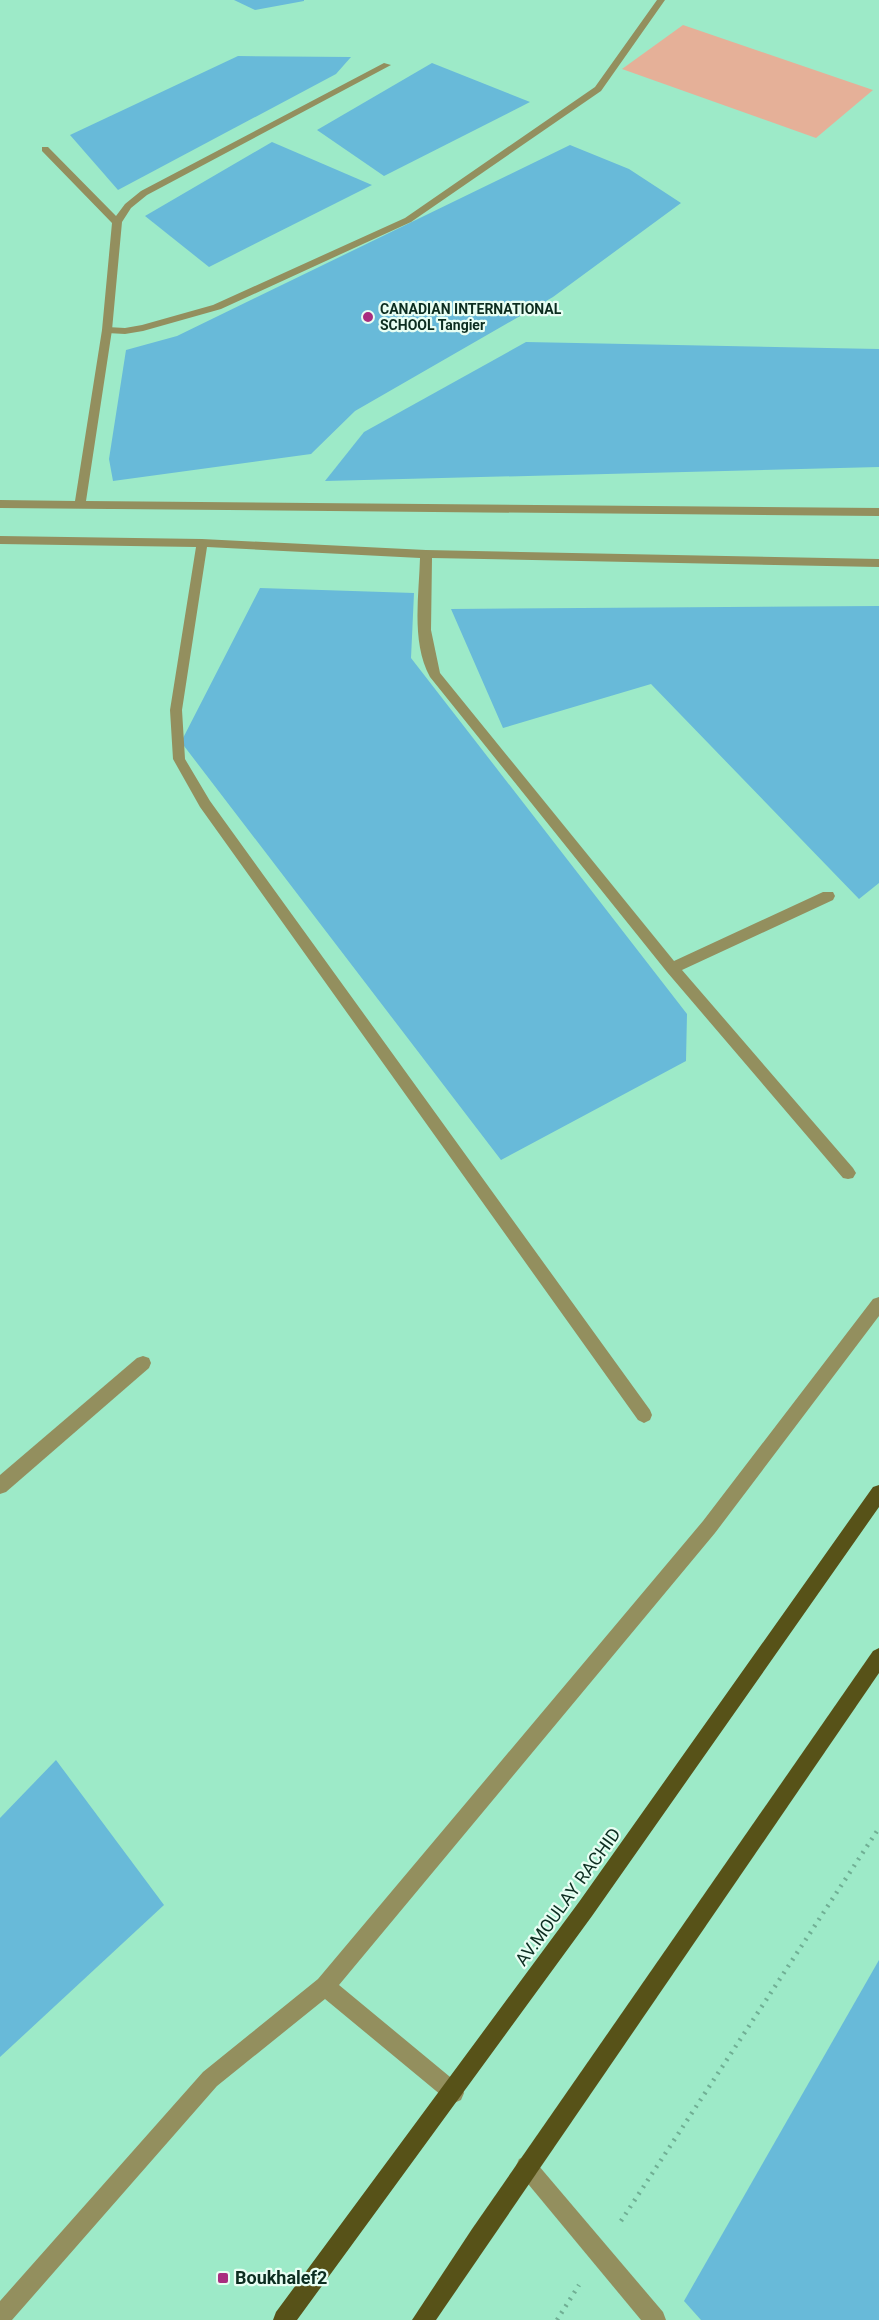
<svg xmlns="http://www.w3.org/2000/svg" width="879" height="2320" viewBox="0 0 879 2320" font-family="Roboto,sans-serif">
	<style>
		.green { fill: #e5b098 }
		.building { fill: #68bad9 }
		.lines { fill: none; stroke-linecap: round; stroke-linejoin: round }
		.path { stroke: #70af94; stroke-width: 4.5; stroke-dasharray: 2 6; stroke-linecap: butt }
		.service { fill: #938f5e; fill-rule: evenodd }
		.minor { fill: #938f5e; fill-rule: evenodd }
		.primary { fill: #575218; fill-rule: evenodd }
		.poi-dot { fill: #a92d7f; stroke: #e8fef3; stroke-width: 2 }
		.labels { text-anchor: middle; stroke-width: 4.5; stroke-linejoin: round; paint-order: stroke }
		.far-poi-label { font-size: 14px; font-weight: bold; fill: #0c2d20; stroke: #e8fef3; text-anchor: start }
		.near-street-label { font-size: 18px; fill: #0c2d20; stroke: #e8fef3 }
		.near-poi-label { font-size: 18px; font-weight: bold; fill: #0c2d20; stroke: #e8fef3; text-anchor: start }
	</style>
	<rect width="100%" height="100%" fill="#9deac8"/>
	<polygon class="green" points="683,25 873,90 816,138 622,69"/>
	<g class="building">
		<polygon points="234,0 304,0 304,1 255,10"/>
		<polygon points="238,56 351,57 336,74 118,190 70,135"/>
		<polygon points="432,63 530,102 384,176 317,130"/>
		<polygon points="272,142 372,185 209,267 145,216"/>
		<polygon points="570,145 629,169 681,203 553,297 355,411 311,454 113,481 109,459 126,350 177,336"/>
		<polygon points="526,342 879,349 879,467 325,481 364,432"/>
		<polygon points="260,588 414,593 411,658 687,1014 686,1061 501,1160 181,742"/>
		<polygon points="879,606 879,883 859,899 651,684 503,728 451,609"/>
		<polygon points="56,1760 164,1905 0,2057 0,1818"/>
		<polygon points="879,1960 879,2320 701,2320 684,2301"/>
	</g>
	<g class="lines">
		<g class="path">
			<polyline points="621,2221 879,1828"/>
			<polyline points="557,2320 579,2285"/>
		</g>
		<g class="service">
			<polygon points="657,0 665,0 601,91 411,222 221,309 143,331 125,334 107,333 102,330 107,327 125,328 142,325 213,305 405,218 595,87"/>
			<polygon points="879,1297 879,1316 715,1533 339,1985 461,2086 464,2093 461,2100 454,2103 447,2100 325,1999 217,2086 12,2320 0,2320 0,2301 203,2072 318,1979 703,1521 873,1299"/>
		</g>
		<g class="minor">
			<polygon points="384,63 391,65 147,195 131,208 122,222 112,330 86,501 879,508 879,516 0,508 0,500 75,501 102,330 112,223 42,151 42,147 48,147 116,216 125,204 141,191"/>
			<path d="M0,536l202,3 224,11 453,9v8l-447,-9 -1,72 9,43 234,288 149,-69h10l2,4 -2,4 -151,70 171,198 3,5 -3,5 -5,1 -5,-1 -176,-206 -237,-295c-19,-35 -11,-81 -10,-119l-213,-11 -25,163 3,49 25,42 440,609 2,5 -2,5 -6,3 -6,-3 -438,-613 -27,-48 -3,-49 26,-163 -196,-3z"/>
			<polygon points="143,1356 149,1358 151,1363 149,1368 6,1492 0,1494 0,1475 137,1358"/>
			<polygon points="526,2156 533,2159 663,2312 666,2320 641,2320 519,2173 516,2166 519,2159"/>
		</g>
		<g class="primary">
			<polygon points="879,1485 879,1507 592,1916 297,2320 273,2320 276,2312 579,1902 873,1487"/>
			<polygon points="879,1648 879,1673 436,2320 412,2320 472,2229 873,1651"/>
		</g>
	</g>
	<g class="poi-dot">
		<circle cx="368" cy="317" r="6"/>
		<rect x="217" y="2272" width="12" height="12" rx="3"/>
	</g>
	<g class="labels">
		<g class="far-poi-label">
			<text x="380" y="314">CANADIAN INTERNATIONAL<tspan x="380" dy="16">SCHOOL Tangier</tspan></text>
		</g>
		<g class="near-street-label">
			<text transform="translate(568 1897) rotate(-54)" y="6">AV.MOULAY RACHID</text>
		</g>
		<g class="near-poi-label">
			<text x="235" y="2284">Boukhalef2</text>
		</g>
	</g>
</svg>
